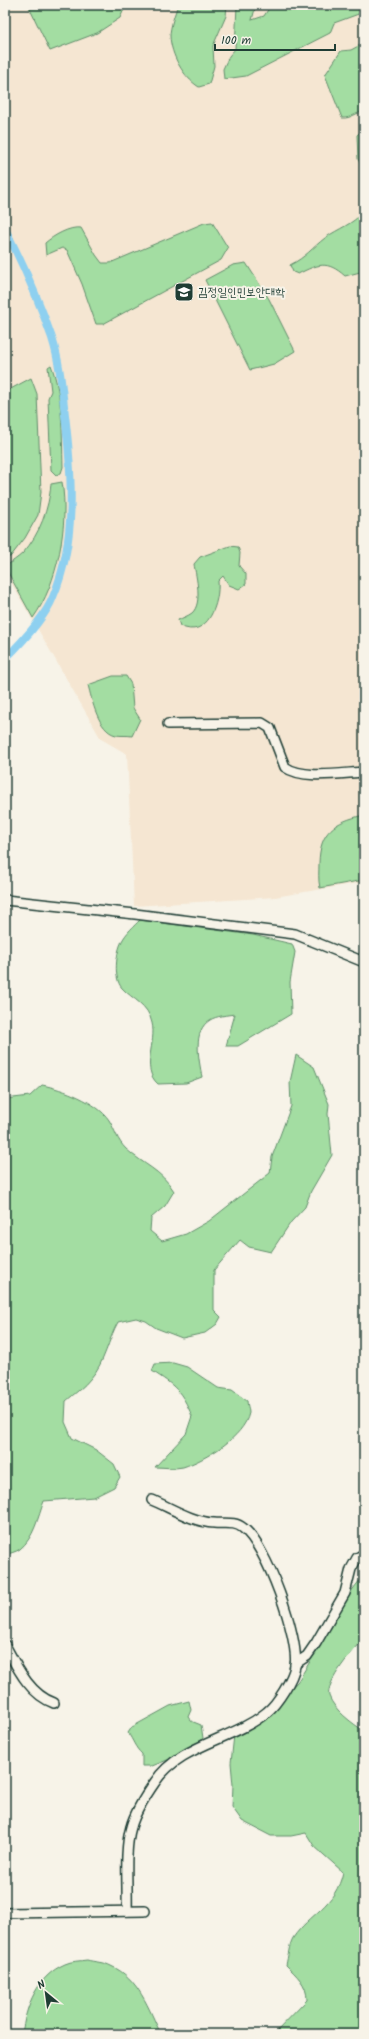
<svg xmlns="http://www.w3.org/2000/svg" width="369" height="2039" viewBox="0 0 369 2039" font-family="Kalam,'Poor Story',sans-serif">
	<style>
		.built { fill: #f5e6d2 }
		.green { fill: #a3dda2; stroke: #618d6b }
		.lines { fill: none; stroke-linecap: round; stroke-linejoin: round }
		.canal { stroke: #8ed0f0; stroke-width: 8 }
		.minor-casing { stroke: #1f3d34; stroke-width: 12 }
		.minor { stroke: #f7f3e8; stroke-width: 9 }
		.labels { text-anchor: middle; stroke-width: 4; stroke-linejoin: round; paint-order: stroke }
		.poi-label { font-size: 12px; fill: #1f3d34; stroke: #f7f3e8; text-anchor: start }
	</style>
	<rect width="100%" height="100%" fill="#f7f3e8"/>
	<filter id="ink" filterUnits="userSpaceOnUse"><feTurbulence type="fractalNoise" baseFrequency=".025" numOctaves="2"/><feDisplacementMap in="SourceGraphic" scale="8" xChannelSelector="R" yChannelSelector="G"/><feConvolveMatrix kernelMatrix="1 2 1 2 8 2 1 2 1" color-interpolation-filters="sRGB"/></filter>
	<g filter="url(#ink)">
		<polygon class="built" points="5,5 364,5 364,882 275,897 134,906 127,754 101,739 9,579 5,581"/>
		<g class="green">
			<polygon points="28,5 126,5 120,18 97,33 50,51"/>
			<path d="M178,5h49l-1,11 -13,30 1,20 -5,18 -10,3c-16,-10 -28,-32 -29,-51 0,-9 5,-23 8,-31z"/>
			<polygon points="237,5 256,5 252,20 264,16 271,5 364,5 364,12 334,23 330,33 246,76 224,79 223,69 229,56 235,49"/>
			<path d="M364,43v69c-8,0 -13,7 -22,6l-17,-43 16,-24 10,-1z"/>
			<polygon points="364,129 364,170 358,159 357,135"/>
			<path d="M364,211v60l-19,5c-18,-16 -27,-12 -47,-2l-5,-2 -3,-7c16,-8 22,-17 35,-27 14,-10 27,-13 39,-27z"/>
			<path d="M212,222l16,26 -7,12 -118,64h-7l-14,-40 -15,-34 -5,-2 -16,7 -1,-12c8,-7 25,-17 36,-15l15,27 6,8h8l94,-40z"/>
			<polygon points="246,263 269,299 295,351 274,364 250,370 205,280 233,265"/>
			<path d="M51,365c12,31 11,69 12,102l-2,6 -5,2 -5,-5 -3,-72 3,-7 -3,-24z"/>
			<polygon points="31,378 37,394 41,492 38,515 25,538 11,556 5,560 5,392"/>
			<path d="M62,482c7,41 -4,102 -29,136l-28,-51c6,-5 13,-9 18,-14 17,-19 26,-45 28,-69z"/>
			<path d="M230,546l8,1 2,6 -1,13 7,8v10l-7,5 -10,-4 -6,-9 -5,5c2,21 -10,59 -38,45l-2,-6c4,-2 10,-4 14,-7 11,-10 4,-36 2,-49l6,-7z"/>
			<path d="M113,676h13l5,8 2,24 7,11 -8,17c-5,-1 -11,0 -16,-1 -18,-4 -24,-35 -28,-50z"/>
			<path d="M364,815v65l-44,8c-2,-8 -1,-17 -1,-25 1,-32 15,-41 45,-48z"/>
			<path d="M140,920l113,15 39,9 3,8 -5,30 1,32 -53,32h-12l9,-32c-7,1 -19,2 -25,6 -18,11 -11,39 -8,57l-16,6 -28,1c-18,-16 -1,-41 -6,-61 -4,-19 -19,-23 -30,-35 -9,-10 -6,-35 0,-47 4,-8 12,-15 18,-21z"/>
			<path d="M296,1055l18,12 15,37 -1,10 4,41 -21,36 -6,16 -14,15 -20,30 -22,-5 -9,-7 -26,30v40l7,7 -4,7 -12,9 -23,5 -26,-10 -10,-7 -10,-3 -18,4c-10,18 -13,40 -27,56 -7,9 -17,16 -25,23l-1,21 7,16 24,12 18,14 6,13 -6,10 -20,10 -50,4c-6,16 -10,37 -24,48 -4,3 -10,4 -15,6v-456l25,-3 12,-11c21,4 55,17 67,35 6,10 8,20 17,29 18,16 35,21 48,42l-9,15 -14,12 -1,13 12,10 24,-7 23,-13 61,-48 2,-16 19,-51 -1,-24z"/>
			<path d="M173,1363l14,4 31,21 14,2 15,11c0,3 2,8 2,12 -5,24 -44,47 -66,54 -8,2 -19,0 -28,0l31,-33 6,-18c-11,-26 -17,-30 -40,-45l3,-7z"/>
			<path d="M364,1575v65c-10,8 -39,43 -35,56 5,14 23,27 35,35v303h-90l33,-34c0,-16 -10,-24 -21,-35 2,-8 3,-20 7,-27 16,-24 43,-32 50,-66l-29,-26 -8,-13 -15,3h-20l-29,-15 -10,-14 1,-22 -2,-22 3,-28 47,-36 17,-18 21,-34 16,-35z"/>
			<path d="M189,1701l2,9 -3,7 3,4 10,4 2,13 -10,12 -41,16h-10v-12c-7,-6 -9,-14 -14,-21l4,-6 38,-21z"/>
			<path d="M87,1960c7,2 17,2 24,6 28,12 37,42 50,68h-139c4,-28 15,-58 43,-70 6,-3 15,-3 22,-4z"/>
		</g>
		<g class="lines">
			<path class="canal" d="M5,229c18,35 34,72 47,109 8,25 10,51 13,77 7,59 12,126 -12,182 -8,21 -32,46 -48,62"/>
			<g class="minor-casing">
				<g id="minor">
					<path d="M168,724l94,-1 8,5 15,39c18,13 57,6 79,5"/>
					<polyline points="5,900 135,914 295,934 364,962"/>
					<path d="M5,1645c12,22 24,49 49,58"/>
					<polyline points="295,1664 307,1656 316,1643 345,1593 351,1569 357,1558 364,1554"/>
					<path d="M127,1911c1,-24 -3,-61 4,-84 4,-15 15,-32 24,-45 25,-38 79,-42 112,-70 10,-8 26,-33 28,-46 5,-27 -29,-122 -52,-138 -8,-7 -19,-4 -29,-5 -21,-1 -43,-15 -62,-23"/>
					<polyline points="5,1913 145,1911"/>
				</g>
			</g>
			<use href="#minor" class="minor"/>
		</g>
	</g>
	<defs>
		<g id="university-square" transform="scale(1)"><rect x="-9" y="-9" width="18" height="18" rx="4" fill="#1f3d34" stroke="#f7f3e8"/><path d="M0-5L7-2L0 1L-7-2ZM-4 1L0 2.5L4 1V4Q0 6-4 4Z" fill="#fff"/></g>
	</defs>
	<g fill-rule="evenodd">
		<use href="#university-square" x="184" y="292"/>
	</g>
	<g class="labels">
		<g class="poi-label">
			<text x="198" y="296">김정일인민보안대학</text>
		</g>
	</g>
	<rect width="369" height="2039" fill="none" stroke="#f7f3e8" stroke-width="20"/>
	<rect x="10" y="10" width="349" height="2019" fill="none" stroke="#1f3d34" stroke-width="1.5" filter="url(#ink)"/>
	<g transform="translate(46 1993) rotate(331)" stroke="#f7f3e8" stroke-width="3" paint-order="stroke">
	<path d="M0-3L7 15L0 10L-7 15Z" fill="#1f3d34"/>
	<text y="-6" font-size="11" font-weight="bold" text-anchor="middle" fill="#1f3d34">N</text>
	</g>
	<path d="M215 44v6h120v-6" fill="none" stroke="#1f3d34" stroke-width="2"/>
	<text x="221" y="44" font-size="12" fill="#1f3d34" stroke="#f7f3e8" stroke-width="3" paint-order="stroke">100 m</text>
</svg>
